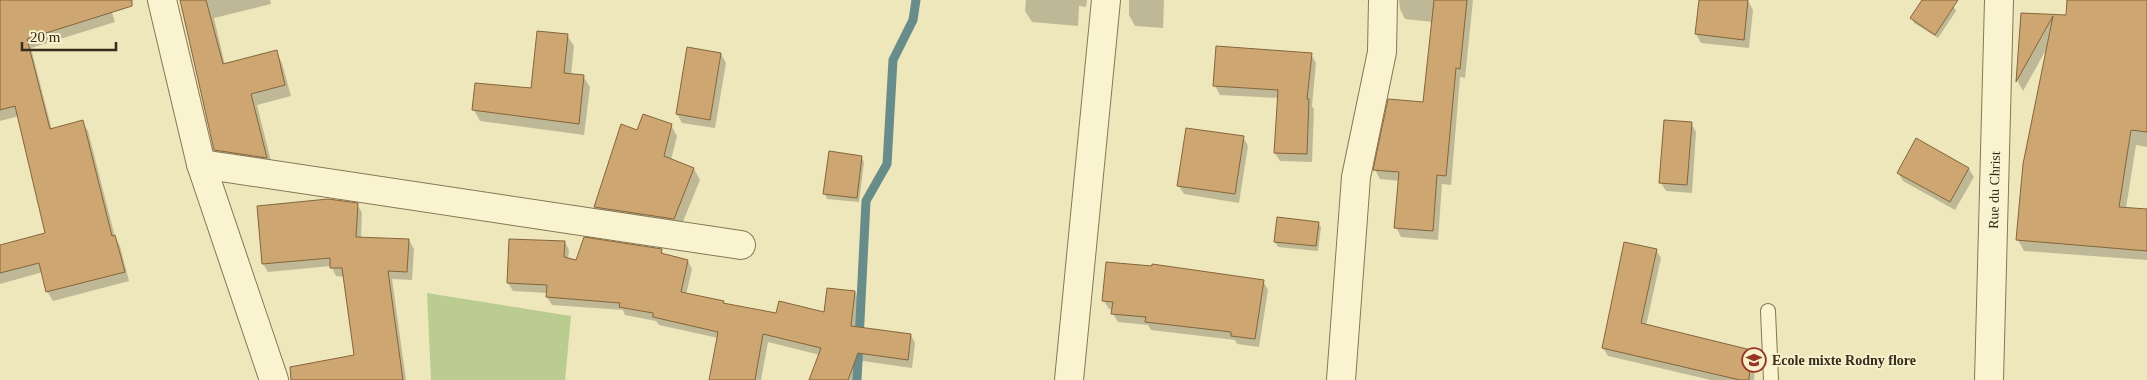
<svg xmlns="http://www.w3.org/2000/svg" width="2147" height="380" viewBox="0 0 2147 380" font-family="Georgia,serif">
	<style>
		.green { fill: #bbcc91 }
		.shadow { fill: #0003 }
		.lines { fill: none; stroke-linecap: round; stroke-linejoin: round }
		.stream { stroke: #688c89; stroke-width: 9 }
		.building { fill: #cda671; stroke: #85653b }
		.lane-casing { stroke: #867756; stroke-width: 16 }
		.street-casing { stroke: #867756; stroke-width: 30 }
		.lane { stroke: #f9f3cf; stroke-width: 14 }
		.street { stroke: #f9f3cf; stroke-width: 28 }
		.labels { text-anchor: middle; stroke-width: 4; stroke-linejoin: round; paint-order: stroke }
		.street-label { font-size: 14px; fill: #352c1b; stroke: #f6f0cc }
		.poi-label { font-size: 14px; font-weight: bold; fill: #352c1b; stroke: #f6f0cc; text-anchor: start }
	</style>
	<rect width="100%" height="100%" fill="#eee7bc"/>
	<polygon class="green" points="427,293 571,316 565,380 431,380"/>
	<g class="shadow">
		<polygon points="0,0 108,0 115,22 31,48 52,130 82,122 88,131 115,237 120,246 129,281 53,301 47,291 43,272 0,284 0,247 46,234 19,116 0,121"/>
		<polygon points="181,0 270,0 271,4 214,18 225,65 276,52 282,63 291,96 257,105 273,169 222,161 215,150"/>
		<polygon points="1026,0 1087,0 1086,7 1079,6 1078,26 1032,22 1025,11"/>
		<polygon points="1129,0 1164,0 1163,28 1135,26 1129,15"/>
		<polygon points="1399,0 1473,0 1465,78 1460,77 1451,185 1442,184 1438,240 1401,237 1396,227 1400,181 1380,179 1375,170 1424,103 1433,22 1405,19 1400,9"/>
		<polygon points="1700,0 1748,1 1753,10 1749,48 1701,43 1696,34"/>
		<polygon points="1924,0 1944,0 1954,7 1956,11 1938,38 1914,23 1912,18"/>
		<polygon points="2068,0 2147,0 2147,147 2136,145 2126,208 2147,210 2147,260 2024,251 2018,240 2047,48 2023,91 2018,82 2022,14 2067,17"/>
		<polygon points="567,35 574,46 571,75 583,76 590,87 584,135 480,121 474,110 533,90"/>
		<polygon points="721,54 726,63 715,128 682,123 677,114"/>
		<polygon points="1311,54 1316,63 1312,106 1314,109 1312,162 1280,161 1275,153 1279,98 1220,95 1215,86"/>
		<polygon points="1691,123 1696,132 1692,193 1666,191 1661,183"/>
		<polygon points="671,125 677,136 671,160 694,169 700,180 680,229 601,217 595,207 638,132"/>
		<polygon points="1243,137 1248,146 1239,203 1184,194 1179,186"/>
		<polygon points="861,157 864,162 859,202 827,199 825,194"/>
		<polygon points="1969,169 1974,177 1955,210 1903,181 1898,173"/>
		<polygon points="357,204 362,213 361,238 409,240 414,249 412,280 392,279 406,380 320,380 355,356 345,277 336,276 331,266 268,272 263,264"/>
		<polygon points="1318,223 1321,227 1318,251 1278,247 1275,242"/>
		<polygon points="565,242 569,250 568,259 577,261 661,250 664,255 688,261 692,269 686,295 723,302 725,305 777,314 825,313 855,292 859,300 856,328 911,335 915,343 912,368 863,361 855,380 810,380 820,355 768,342 761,380 710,380 718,338 659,325 656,321 625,315 623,310 552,305 547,297 548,293 513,291 508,283"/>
		<polygon points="1656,250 1661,258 1646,326 1750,351 1755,359 1754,380 1711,380 1608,356 1603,348"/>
		<polygon points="1263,281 1268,290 1259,347 1237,344 1235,340 1151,330 1148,325 1118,322 1113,314 1113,310 1109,309 1104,301"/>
	</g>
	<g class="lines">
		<polyline class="stream" points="857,380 866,201 887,164 893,60 913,20 916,0"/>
	</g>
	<g class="building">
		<polygon points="0,0 132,0 132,6 27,39 50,129 83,120 112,236 115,235 125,272 46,292 39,263 0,273 0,245 45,233 15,106 0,110"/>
		<polygon points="180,0 206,0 223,64 277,50 285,85 251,94 267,158 214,150"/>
		<polygon points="1434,0 1467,0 1460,69 1456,68 1446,176 1437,175 1433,231 1394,228 1399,172 1373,170 1388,99 1423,102"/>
		<polygon points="1699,0 1748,0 1744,40 1695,34"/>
		<polygon points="1922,0 1958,0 1935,35 1910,18"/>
		<polygon points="2067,0 2147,0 2147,132 2131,130 2119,207 2147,209 2147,251 2016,240 2023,164 2053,16 2016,82 2021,13 2066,15"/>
		<polygon points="537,31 568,34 564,73 584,75 579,124 472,110 475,83 531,88"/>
		<polygon points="1216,46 1312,53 1307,99 1309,99 1307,154 1274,153 1278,90 1213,86"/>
		<polygon points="687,47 721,53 710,120 676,114"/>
		<polygon points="643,114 672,124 664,156 694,168 674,219 594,207 621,124 637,130"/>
		<polygon points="1664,120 1692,122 1687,185 1659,183"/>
		<polygon points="1186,128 1244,136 1235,194 1177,186"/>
		<polygon points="1916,138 1969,168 1950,202 1897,173"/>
		<polygon points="829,151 862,156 857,198 823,194"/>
		<polygon points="328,199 358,203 356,237 409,239 407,272 388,271 403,380 291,380 290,367 354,355 342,268 330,268 330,258 262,264 257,206"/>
		<polygon points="1277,217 1319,222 1316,246 1274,242"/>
		<polygon points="584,237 662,249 661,253 688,260 681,292 724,301 723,303 776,313 779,301 824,312 827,288 855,291 851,326 911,334 908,360 858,353 848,380 809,380 821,348 763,334 755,380 709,380 718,332 653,317 653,313 619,307 620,303 546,297 547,285 507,283 509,239 565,241 564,257 576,260"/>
		<polygon points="1624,242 1657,249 1641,323 1751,350 1749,380 1740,380 1602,348"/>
		<polygon points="1106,262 1152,266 1152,264 1264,280 1255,339 1231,336 1231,332 1145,322 1146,317 1111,314 1113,302 1102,301"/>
	</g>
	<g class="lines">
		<g class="lane-casing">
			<polyline id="lane" points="1768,311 1771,380"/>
		</g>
		<g class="street-casing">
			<g id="street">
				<polyline points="162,0 201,164 274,380"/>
				<polyline points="201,164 741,245"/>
				<polyline points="1069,380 1106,0"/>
				<polyline points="1341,380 1356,177 1382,52 1383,0"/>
				<path id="s1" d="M1989,380l10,-380"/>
			</g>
		</g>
		<use href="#lane" class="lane"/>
		<use href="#street" class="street"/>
	</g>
	<defs>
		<g id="school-ring" transform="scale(1.25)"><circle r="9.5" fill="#f6f0cc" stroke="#963625" stroke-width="1.5"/><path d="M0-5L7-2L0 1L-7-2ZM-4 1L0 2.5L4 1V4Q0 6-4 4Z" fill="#963625"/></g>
	</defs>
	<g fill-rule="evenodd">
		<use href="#school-ring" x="1754" y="360"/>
	</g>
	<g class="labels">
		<g class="street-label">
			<text dy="5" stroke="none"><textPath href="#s1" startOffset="190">Rue du Christ</textPath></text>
		</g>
		<g class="poi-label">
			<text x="1772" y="365">Ecole mixte Rodny flore</text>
		</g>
	</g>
	<path d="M22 42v8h94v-8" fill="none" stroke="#352c1b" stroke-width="2.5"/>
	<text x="30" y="42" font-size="15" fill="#352c1b" stroke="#f6f0cc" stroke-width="4" paint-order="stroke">20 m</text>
</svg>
